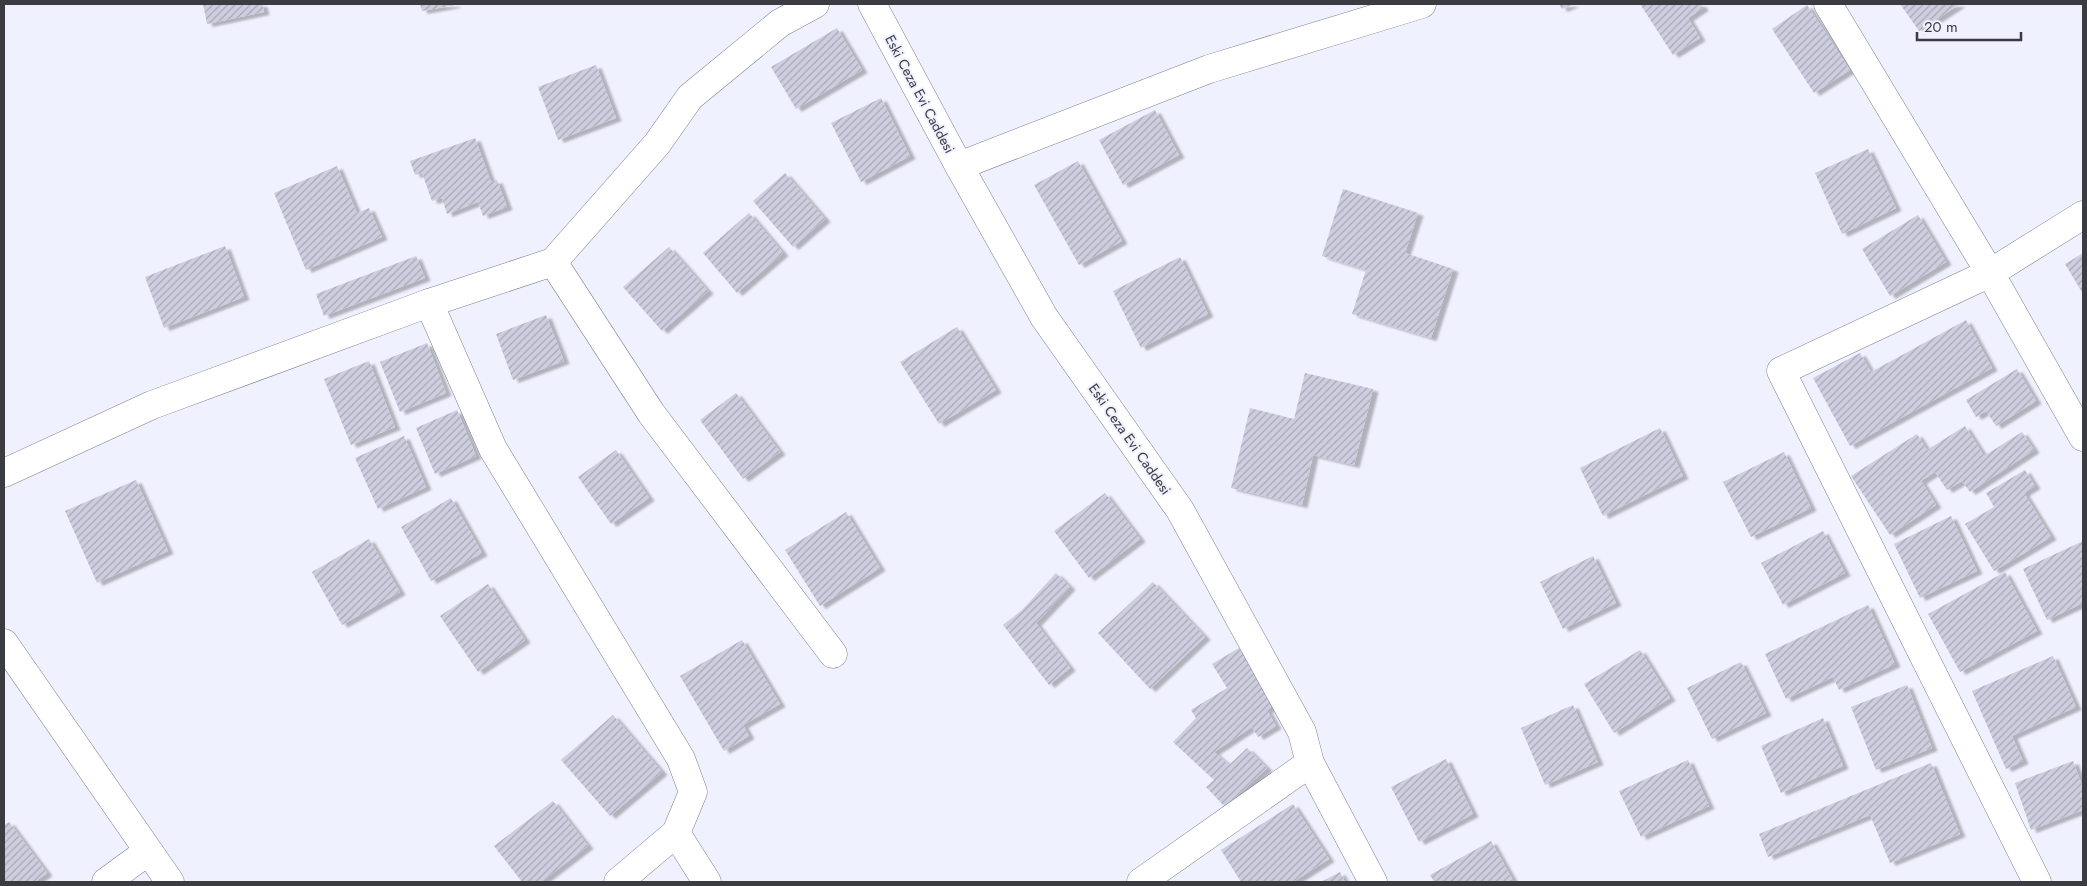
<svg xmlns="http://www.w3.org/2000/svg" width="2087" height="886" viewBox="0 0 2087 886" font-family="Jost,sans-serif">
	<style>
		.building { fill: url(#building-hatch); filter: url(#shadow) }
		.lines { fill: none; stroke-linecap: round; stroke-linejoin: round }
		.minor-casing { stroke: #7f808f; stroke-width: 29 }
		.minor { stroke: #fff; stroke-width: 28 }
		.labels { text-anchor: middle; stroke-width: 4; stroke-linejoin: round; paint-order: stroke }
		.street-label { font-size: 14px; fill: #3b3b42; stroke: #f0f1fe }
	</style>
	<defs>
		<pattern id="building-hatch" width="6" height="6" patternUnits="userSpaceOnUse" patternTransform="scale(1.25)"><rect width="6" height="6" fill="#cdcedf"/><path d="M-1 1l2-2M0 6l6-6M5 7l2-2" fill="none" stroke="#a8a8b6"/></pattern>
		<filter id="shadow"><feDropShadow dx="5.5" dy="3" stdDeviation="1" flood-color="#0004"/></filter>
	</defs>
	<rect width="100%" height="100%" fill="#f0f1fe"/>
	<g class="building">
		<polygon points="203,4 262,4 264,12 207,24"/>
		<polygon points="420,4 455,4 455,5 422,11"/>
		<polygon points="1559,4 1574,4 1562,9"/>
		<polygon points="1640,4 1701,4 1703,8 1688,18 1700,38 1673,55"/>
		<polygon points="1900,4 1960,4 1919,31"/>
		<polygon points="1807,5 1850,70 1814,93 1772,29"/>
		<polygon points="837,28 862,70 796,109 771,67"/>
		<polygon points="596,65 616,118 558,140 538,87"/>
		<polygon points="881,98 910,156 861,182 831,123"/>
		<polygon points="1155,110 1179,155 1123,185 1099,140"/>
		<polygon points="475,138 491,182 497,180 507,207 483,216 478,202 447,214 442,198 432,201 422,173 415,175 410,161"/>
		<polygon points="1868,149 1896,208 1842,234 1815,173"/>
		<polygon points="1078,161 1122,241 1079,265 1034,185"/>
		<polygon points="337,166 357,213 369,208 382,237 306,270 274,193"/>
		<polygon points="785,173 825,219 793,247 753,201"/>
		<polygon points="1343,189 1418,213 1405,253 1453,269 1431,338 1352,314 1366,270 1322,256"/>
		<polygon points="749,213 783,253 737,293 703,253"/>
		<polygon points="1918,215 1946,262 1890,296 1862,249"/>
		<polygon points="225,246 244,297 164,328 145,277"/>
		<polygon points="669,247 708,291 662,331 623,287"/>
		<polygon points="2083,253 2083,294 2065,264"/>
		<polygon points="416,256 425,278 324,316 316,294"/>
		<polygon points="1180,257 1208,314 1141,348 1113,291"/>
		<polygon points="546,315 564,361 513,380 496,334"/>
		<polygon points="1966,320 1992,368 1850,446 1813,378 1860,353 1871,372"/>
		<polygon points="957,327 996,390 939,424 900,362"/>
		<polygon points="427,343 446,393 400,412 380,362"/>
		<polygon points="369,361 395,427 351,445 324,379"/>
		<polygon points="2017,369 2036,401 1996,426 1986,411 1976,417 1966,400"/>
		<polygon points="1305,373 1373,389 1354,465 1313,455 1302,505 1231,488 1250,408 1294,419"/>
		<polygon points="736,393 780,452 743,479 700,420"/>
		<polygon points="457,410 476,456 435,474 416,428"/>
		<polygon points="1965,426 1984,456 2022,432 2034,450 1970,492 1962,481 1947,490 1935,472 1921,481 1936,505 1890,535 1851,476 1917,434 1927,450"/>
		<polygon points="1660,428 1683,476 1603,516 1580,468"/>
		<polygon points="404,436 426,487 378,509 355,458"/>
		<polygon points="616,450 649,498 611,524 578,477"/>
		<polygon points="1784,452 1811,508 1751,537 1723,482"/>
		<polygon points="2025,470 2035,486 2024,493 2051,537 1994,571 1965,524 1994,507 1986,493"/>
		<polygon points="136,480 168,551 97,583 65,511"/>
		<polygon points="1105,493 1140,539 1089,578 1054,531"/>
		<polygon points="451,498 482,553 431,581 401,527"/>
		<polygon points="846,512 880,568 820,606 785,550"/>
		<polygon points="1951,516 1977,571 1920,598 1894,544"/>
		<polygon points="1823,531 1845,573 1783,605 1761,563"/>
		<polygon points="369,539 400,592 342,625 312,572"/>
		<polygon points="2083,541 2083,603 2047,620 2023,569"/>
		<polygon points="1593,556 1616,603 1563,629 1540,582"/>
		<polygon points="2005,572 2037,631 1960,672 1928,614"/>
		<polygon points="1056,573 1070,587 1036,623 1070,668 1049,685 1003,625 1022,610"/>
		<polygon points="1153,582 1205,637 1150,689 1098,633"/>
		<polygon points="488,584 525,640 478,672 440,616"/>
		<polygon points="1868,605 1895,664 1839,690 1833,677 1786,699 1765,654"/>
		<polygon points="742,640 780,704 743,725 749,736 724,751 680,676"/>
		<polygon points="1239,648 1274,705 1267,710 1276,726 1258,737 1252,727 1214,752 1229,765 1247,748 1267,768 1225,807 1206,787 1214,780 1173,742 1196,718 1191,710 1227,688 1212,664"/>
		<polygon points="1640,650 1670,698 1614,733 1584,684"/>
		<polygon points="2053,656 2076,707 2012,736 2023,761 2006,769 1972,691"/>
		<polygon points="1741,662 1766,713 1712,739 1687,688"/>
		<polygon points="1907,685 1932,748 1876,770 1851,707"/>
		<polygon points="1573,705 1598,762 1545,785 1521,728"/>
		<polygon points="613,715 662,772 610,816 561,760"/>
		<polygon points="1823,718 1843,766 1781,793 1761,746"/>
		<polygon points="1446,759 1473,814 1419,842 1391,787"/>
		<polygon points="1688,760 1709,806 1641,837 1619,791"/>
		<polygon points="2073,761 2083,788 2083,810 2031,830 2015,783"/>
		<polygon points="1931,763 1960,834 1890,863 1870,815 1768,857 1759,834"/>
		<polygon points="553,801 588,846 541,882 522,882 494,846"/>
		<polygon points="1293,804 1329,859 1293,882 1241,882 1221,850"/>
		<polygon points="9,822 47,873 35,882 4,882 4,825"/>
		<polygon points="1491,841 1514,882 1434,882 1430,875"/>
		<polygon points="1340,872 1345,882 1321,882"/>
	</g>
	<g class="lines">
		<g class="minor-casing">
			<g id="minor">
				<polyline points="872,4 959,166 1044,317 1180,510 1302,732 1310,763 1373,882"/>
				<polyline points="1828,4 1990,273 2083,437"/>
				<polyline points="959,166 1209,69 1422,4"/>
				<polyline points="553,262 651,413 833,654"/>
				<polyline points="429,303 493,449 681,759 693,792 676,833 618,882"/>
				<polyline points="4,473 152,405 429,303 553,262 657,144 690,97 780,23 815,4"/>
				<polyline points="4,643 170,882"/>
				<polyline points="676,833 707,882"/>
				<polyline points="106,882 147,852"/>
				<polyline points="1141,882 1310,763"/>
				<polyline points="2037,882 1781,371 1990,273 2083,215"/>
			</g>
		</g>
		<use href="#minor" class="minor"/>
	</g>
	<g class="labels">
		<g class="street-label">
			<text transform="translate(920 94) rotate(62)" y="5">Eski Ceza Evi Caddesi</text>
			<text transform="translate(1130 439) rotate(55)" y="5">Eski Ceza Evi Caddesi</text>
		</g>
	</g>
	<rect width="2087" height="886" fill="none" stroke="#3b3b42" stroke-width="10"/>
	<path d="M1917 32v8h104v-8" fill="none" stroke="#3b3b42" stroke-width="2.5"/>
	<text x="1924" y="32" font-size="15" fill="#3b3b42" stroke="#f0f1fe" stroke-width="4" paint-order="stroke">20 m</text>
</svg>
